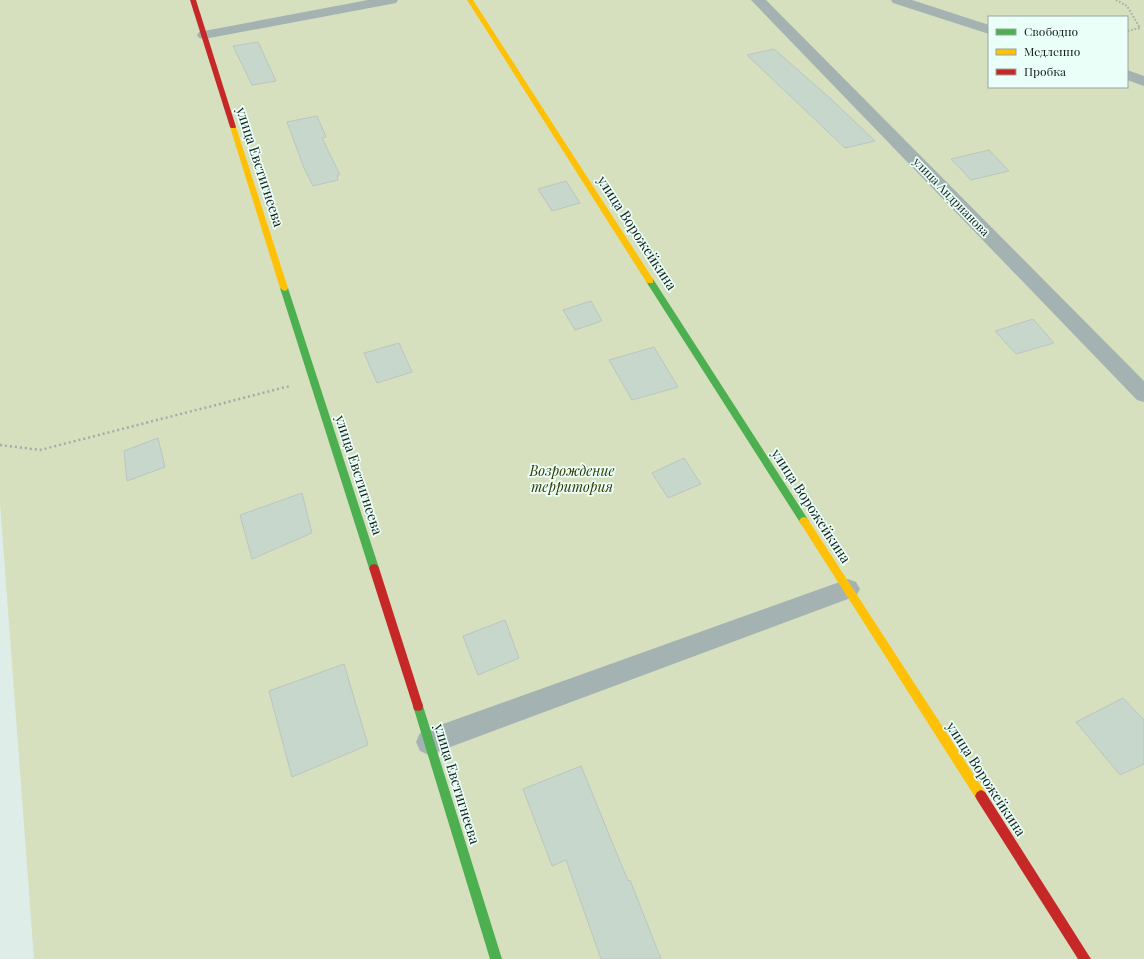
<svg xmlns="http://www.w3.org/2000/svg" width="1144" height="959" viewBox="0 0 1144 959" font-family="'Playfair Display',serif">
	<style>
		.green { fill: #d6e0be; fill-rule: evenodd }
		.building { fill: #c8d7cc; stroke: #bbc5c0 }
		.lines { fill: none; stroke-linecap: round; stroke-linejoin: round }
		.path-far1 { stroke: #a0acaa; stroke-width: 2; stroke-dasharray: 1.5 2; stroke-linecap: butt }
		.path { stroke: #a0acaa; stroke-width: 2.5; stroke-dasharray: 2 3; stroke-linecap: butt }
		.street { fill: #a4b2b1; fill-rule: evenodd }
		.fast { fill: #4caf50; fill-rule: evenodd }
		.slow { fill: #ffc107; fill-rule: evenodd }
		.jam { fill: #c62828; fill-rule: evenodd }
		.labels { text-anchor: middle; stroke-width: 3.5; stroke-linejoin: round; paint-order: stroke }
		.far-street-label { font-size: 12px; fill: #151e1b; stroke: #eafff7 }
		.street-label { font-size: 14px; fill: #151e1b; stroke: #eafff7 }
		.park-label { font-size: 14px; font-style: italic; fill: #353803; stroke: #eafff7 }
	</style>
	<rect width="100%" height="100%" fill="#deede8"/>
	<path class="green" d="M0,0h1144v959h-1110l-34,-456zM989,17h138v70h-138z"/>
	<g class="building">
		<polygon points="258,42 276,81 252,85 233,46"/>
		<polygon points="774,49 831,99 875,141 845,148 747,55"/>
		<polygon points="317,116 326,137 322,138 340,175 337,175 338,180 313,186 304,168 287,122"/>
		<polygon points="989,150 1009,171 971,180 951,159"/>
		<polygon points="566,181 580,203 552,211 538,189"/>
		<polygon points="591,301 602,321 575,330 563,310"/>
		<polygon points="1033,319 1054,343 1016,354 995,331"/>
		<polygon points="399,343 412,372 377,383 364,353"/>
		<polygon points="654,347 678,387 632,400 609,360"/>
		<polygon points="158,438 165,467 127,481 124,451"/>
		<polygon points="684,458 701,484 668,498 652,473"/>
		<polygon points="302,493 312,533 252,559 240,515"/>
		<polygon points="505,620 519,658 478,675 463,636"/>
		<polygon points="344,664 368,745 292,777 269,691"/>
		<polygon points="1123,698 1144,720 1144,764 1120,775 1076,722"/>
		<polygon points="581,766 628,881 630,880 661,959 601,959 566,860 552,866 523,789"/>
	</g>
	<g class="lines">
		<polyline class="path-far1" points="1116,0 1127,6 1140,28 1127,31"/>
		<polyline class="path" points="0,445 40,450 290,386"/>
		<g class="street">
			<polygon points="368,0 398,0 396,3 391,4 204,39 199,38 197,35 199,32 204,31"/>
			<polygon points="751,0 766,0 1144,381 1144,402 1137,400"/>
			<polygon points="891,0 912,0 989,25 989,34 893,3"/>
			<polygon points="1127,70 1144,76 1144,86 1127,80"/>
			<polygon points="848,579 856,582 860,589 856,596 429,755 420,751 416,742 420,733 429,729"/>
		</g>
		<g class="fast">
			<polygon points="650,278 653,279 807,518 809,521 807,524 804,525 801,524 647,283 646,281"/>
			<polygon points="284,285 288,288 379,568 377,571 374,572 371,571 369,568 280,288"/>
			<polygon points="418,701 422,702 423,706 502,959 490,959 413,706 414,702"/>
		</g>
		<g class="slow">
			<polygon points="467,0 473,0 653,279 653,283 647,283"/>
			<polygon points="233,125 236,127 288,288 287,290 284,291 280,288 230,127"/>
			<polygon points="804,517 807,518 985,792 987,796 985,800 981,802 977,800 801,524 799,521 801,518"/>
		</g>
		<g class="jam">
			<polygon points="190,0 196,0 236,127 235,128 231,128 230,127"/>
			<polygon points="374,564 377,565 379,568 423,706 422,710 418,711 414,710 413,706 369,568 371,565"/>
			<polygon points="981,790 985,792 1091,959 1078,959 977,800 975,796 977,792"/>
		</g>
	</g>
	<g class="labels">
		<g class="far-street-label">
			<text transform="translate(951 197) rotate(46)" y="4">улица Андрианова</text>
		</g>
		<g class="street-label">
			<text transform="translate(260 167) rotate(72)" y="5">улица Евстигнеева</text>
			<text transform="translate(637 233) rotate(57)" y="5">улица Ворожейкина</text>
			<text transform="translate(359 475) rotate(72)" y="5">улица Евстигнеева</text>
			<text transform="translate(811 506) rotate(57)" y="5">улица Ворожейкина</text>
			<text transform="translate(986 779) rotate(57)" y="5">улица Ворожейкина</text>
			<text transform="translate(457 784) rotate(73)" y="5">улица Евстигнеева</text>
		</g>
		<g class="park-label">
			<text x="572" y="476">Возрождение<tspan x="572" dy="16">территория</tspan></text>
		</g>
	</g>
	<rect x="988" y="16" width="140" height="72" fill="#eafff7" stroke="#95a59f"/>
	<rect x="996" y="29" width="20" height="6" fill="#4caf50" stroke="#95a59f"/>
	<text x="1024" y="36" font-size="12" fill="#151e1b">Свободно</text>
	<rect x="996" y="49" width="20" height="6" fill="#ffc107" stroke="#95a59f"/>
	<text x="1024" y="56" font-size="12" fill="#151e1b">Медленно</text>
	<rect x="996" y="69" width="20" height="6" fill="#c62828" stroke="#95a59f"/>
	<text x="1024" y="76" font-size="12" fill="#151e1b">Пробка</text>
</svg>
